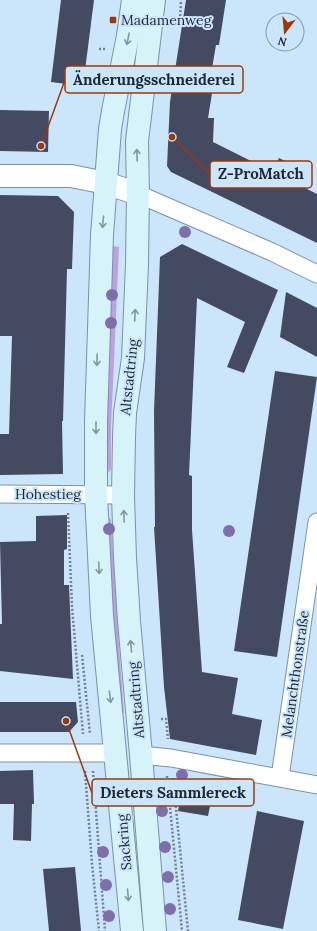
<svg xmlns="http://www.w3.org/2000/svg" width="317" height="931" viewBox="0 0 317 931" font-family="Lora,serif">
	<style>
		.green { fill: #c09de7 }
		.building { fill: #444a62 }
		.lines { fill: none; stroke-linecap: round; stroke-linejoin: round }
		.minor-casing { stroke: #7992a6; stroke-width: 19 }
		.tertiary-casing { stroke: #7992a6; stroke-width: 24 }
		.secondary-casing { stroke: #7992a6; stroke-width: 24 }
		.path { stroke: #6f808f; stroke-width: 2.5; stroke-dasharray: 2 2; stroke-linecap: butt }
		.minor { stroke: #fff; stroke-width: 17 }
		.tertiary { stroke: #fff; stroke-width: 22 }
		.secondary { stroke: #d5f3f9; stroke-width: 22 }
		.tree { fill: #7f6ea9 }
		.oneway { stroke: #82979e }
		.poi-dot { fill: #9d3809; stroke: #cbe5fb; stroke-width: 1.5 }
		.labels { text-anchor: middle; stroke-width: 4; stroke-linejoin: round; paint-order: stroke }
		.poi-label { font-size: 14px; fill: #1d272f; stroke: #cbe5fb; text-anchor: start }
		.street-label { font-size: 14px; fill: #1d272f; stroke: #cbe5fb }
		.leader { fill: none; stroke: #9d3809; stroke-width: 1.5 }
		.callout-dot { fill: #9d3809; stroke: #cbe5fb; stroke-width: 1.5 }
		.callout { fill: #cbe5fb; stroke: #9d3809; stroke-width: 1.5 }
		.callout-label { font-size: 15px; text-anchor: middle; font-weight: bold; fill: #1d272f }
	</style>
	<rect width="100%" height="100%" fill="#cbe5fb"/>
	<g class="green">
		<polygon points="112,246 119,247 111,427 111,469 109,472 106,470 105,428"/>
		<polygon points="107,518 110,518 111,521 119,646 124,713 119,713"/>
	</g>
	<g class="building">
		<polygon points="61,0 94,0 83,86 51,82"/>
		<polygon points="186,0 226,0 219,45 216,45 210,80 214,81 208,118 214,118 213,142 273,172 279,158 303,170 297,184 317,194 317,243 171,172 167,166 170,102"/>
		<polygon points="0,110 49,111 48,152 0,151"/>
		<polygon points="0,195 58,196 74,212 72,269 67,269 63,421 62,421 63,474 0,475 0,434 9,434 12,336 0,336"/>
		<polygon points="182,244 278,290 244,373 227,367 245,322 197,298 189,475 192,476 192,530 202,672 238,678 232,714 262,720 256,755 170,739 164,687 154,527 155,527 154,411 160,257"/>
		<polygon points="286,292 317,308 317,357 280,337"/>
		<polygon points="275,371 317,377 277,657 234,651"/>
		<polygon points="67,515 67,549 64,550 64,585 69,585 73,679 0,671 0,624 2,624 0,542 36,541 36,516"/>
		<polygon points="0,702 76,702 78,722 69,732 0,732"/>
		<polygon points="33,770 34,804 32,804 31,841 13,840 14,804 0,804 0,771"/>
		<polygon points="184,781 214,786 208,816 178,811"/>
		<polygon points="257,811 304,821 283,929 238,920"/>
		<polygon points="75,867 81,931 49,931 43,869"/>
	</g>
	<g class="lines">
		<g class="minor-casing">
			<g id="minor">
				<polyline points="138,194 272,252 317,274"/>
				<polyline points="0,494 123,495"/>
				<polyline points="0,753 115,753"/>
				<polyline points="141,755 171,758 317,785"/>
				<polyline points="280,777 317,522"/>
			</g>
		</g>
		<g class="tertiary-casing">
			<polyline id="tertiary" points="0,176 71,176 106,183 138,194"/>
		</g>
		<g class="secondary-casing">
			<g id="secondary">
				<polyline points="154,0 137,141 138,194 137,264 133,358 125,413 124,437 123,495 125,558 129,621 141,755 155,931"/>
				<polyline points="132,931 102,616 96,494 96,422 102,235 110,129 113,111 128,36 133,0"/>
			</g>
		</g>
		<g class="path">
			<polyline points="173,20 180,21 181,0"/>
			<polyline points="99,49 105,49"/>
			<polyline points="68,513 72,607 83,734"/>
			<polyline points="82,655 90,734"/>
			<polyline points="161,719 166,719 168,739"/>
			<polyline points="85,771 92,864 99,931"/>
			<polyline points="93,771 105,931"/>
			<polyline points="167,776 182,931"/>
			<polyline points="173,778 188,931"/>
		</g>
		<use href="#minor" class="minor"/>
		<use href="#tertiary" class="tertiary"/>
		<use href="#secondary" class="secondary"/>
	</g>
	<g class="tree">
		<circle cx="185" cy="232" r="6"/>
		<circle cx="112" cy="295" r="6"/>
		<circle cx="111" cy="323" r="6"/>
		<circle cx="109" cy="529" r="6"/>
		<circle cx="229" cy="531" r="6"/>
		<circle cx="182" cy="775" r="6"/>
		<circle cx="162" cy="811" r="6"/>
		<circle cx="165" cy="847" r="6"/>
		<circle cx="103" cy="852" r="6"/>
		<circle cx="168" cy="877" r="6"/>
		<circle cx="106" cy="885" r="6"/>
		<circle cx="170" cy="909" r="6"/>
		<circle cx="109" cy="916" r="6"/>
	</g>
	<defs><path id="oneway-shaft" d="M-6 0H5M1.5-3L5.5 0L1.5 3" fill="none" stroke-width="1.6" stroke-linecap="round" stroke-linejoin="round"/></defs>
	<g class="oneway">
		<use href="#oneway-shaft" transform="translate(128 39) rotate(101)"/>
		<use href="#oneway-shaft" transform="translate(137 155) rotate(-92)"/>
		<use href="#oneway-shaft" transform="translate(103 222) rotate(95)"/>
		<use href="#oneway-shaft" transform="translate(135 315) rotate(-87)"/>
		<use href="#oneway-shaft" transform="translate(97 360) rotate(91)"/>
		<use href="#oneway-shaft" transform="translate(96 428) rotate(90)"/>
		<use href="#oneway-shaft" transform="translate(124 516) rotate(-92)"/>
		<use href="#oneway-shaft" transform="translate(99 568) rotate(87)"/>
		<use href="#oneway-shaft" transform="translate(131 646) rotate(-95)"/>
		<use href="#oneway-shaft" transform="translate(110 697) rotate(84)"/>
		<use href="#oneway-shaft" transform="translate(128 895) rotate(85)"/>
	</g>
	<rect class="poi-dot" x="109" y="16" width="8" height="8" rx="2"/>
	<g class="labels">
		<g class="poi-label">
			<text x="121" y="25">Madamenweg</text>
		</g>
		<g class="street-label">
			<text transform="translate(129 377) rotate(-84)" y="5">Altstadtring</text>
			<text x="48" y="499">Hohestieg</text>
			<text transform="translate(295 674) rotate(-82)" y="5">Melanchthonstraße</text>
			<text transform="translate(136 700) rotate(-95)" y="5">Altstadtring</text>
			<text transform="translate(124 842) rotate(-95)" y="5">Sackring</text>
		</g>
	</g>
	<path class="leader" d="M41 146L65 80M172 137L210 174M66 721L92 793"/>
	<g class="callout-dot">
		<circle cx="41" cy="146" r="4"/>
		<circle cx="172" cy="137" r="4"/>
		<circle cx="66" cy="721" r="4"/>
	</g>
	<g class="callout">
		<rect x="65" y="66" width="178" height="27" rx="4"/>
		<rect x="210" y="161" width="102" height="27" rx="4"/>
		<rect x="92" y="779" width="162" height="27" rx="4"/>
	</g>
	<g class="callout-label">
		<text x="154" y="85">Änderungsschneiderei</text>
		<text x="261" y="179">Z-ProMatch</text>
		<text x="173" y="798">Dieters Sammlereck</text>
	</g>
	<g transform="translate(285 32) rotate(196)"><circle r="19" fill="#cbe5fb" stroke="#8599a9"/>
	<path d="M0-3L7 15L0 10L-7 15Z" fill="#9d3809"/>
	<text y="-6" font-size="11" font-weight="bold" text-anchor="middle" fill="#1d272f">N</text>
	</g>
</svg>
